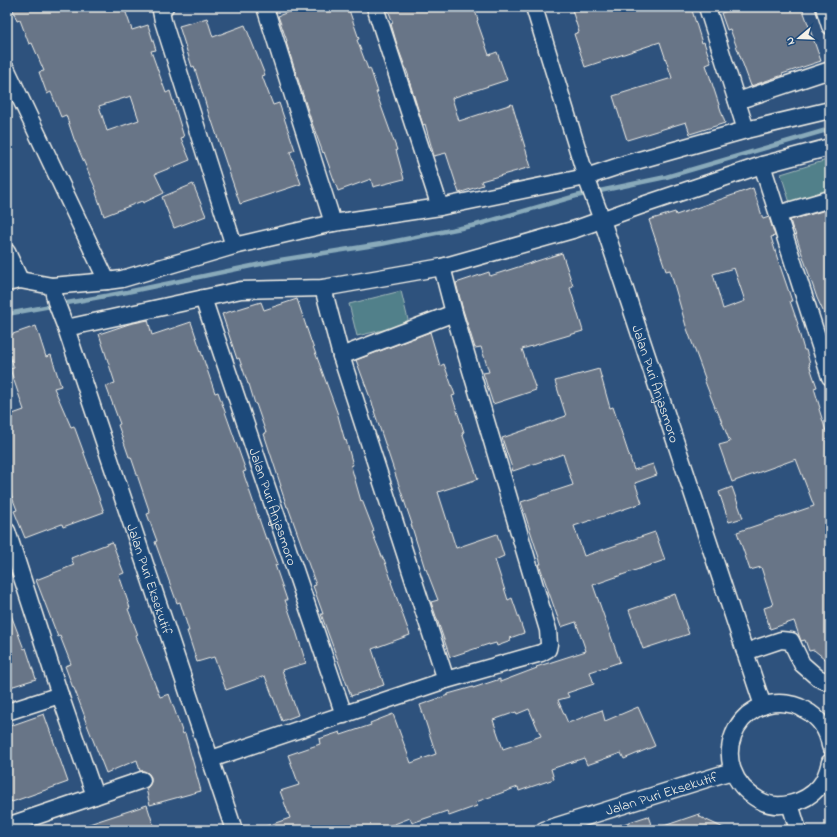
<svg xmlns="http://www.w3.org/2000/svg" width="837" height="837" viewBox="0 0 837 837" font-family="'Indie Flower',sans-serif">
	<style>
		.green { fill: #51808a; stroke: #a2b8b9 }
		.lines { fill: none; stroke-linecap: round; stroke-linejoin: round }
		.stream { stroke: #89aaba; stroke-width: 4.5 }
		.building { fill: #687487; stroke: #f4f1e8; fill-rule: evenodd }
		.minor-casing { stroke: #f4f1e8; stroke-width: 19 }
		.minor { stroke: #1f4a7a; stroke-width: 16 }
		.labels { text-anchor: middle; stroke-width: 4; stroke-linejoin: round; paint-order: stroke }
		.street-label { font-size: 14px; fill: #f4f1e8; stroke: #1f4a7a }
	</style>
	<rect width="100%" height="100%" fill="#2e527d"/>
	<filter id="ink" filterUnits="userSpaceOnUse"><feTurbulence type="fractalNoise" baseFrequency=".025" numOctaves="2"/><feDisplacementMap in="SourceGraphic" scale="8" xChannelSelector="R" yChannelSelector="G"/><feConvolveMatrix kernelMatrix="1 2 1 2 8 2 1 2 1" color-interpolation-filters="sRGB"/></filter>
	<g filter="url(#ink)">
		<g class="green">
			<polygon points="830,159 830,190 790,203 781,174"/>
			<polygon points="401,291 409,324 357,336 349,304"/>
		</g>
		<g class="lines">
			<polyline class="stream" points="7,314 127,292 280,260 381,244 476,225 576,196 666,177 830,129"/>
		</g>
		<g class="building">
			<path d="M12,7h112l8,23 16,-5 8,25 -5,1 15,42 4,-2 14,46 -3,1 9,22 -35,14 9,19 -21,10 -1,-2 -38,15 -8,-23 1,-1 -23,-53 -8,-24 -5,2 -10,-25 -4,2 -8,-22 5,-1 -12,-28 -3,1 -9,-24 -3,1zM131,96l8,24 -32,11 -8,-25z"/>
			<polygon points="301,7 348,7 359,39 357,40 368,69 370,68 378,92 376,92 397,150 396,150 404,179 373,187 371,179 338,191 324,152 323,153 312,123 286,42 287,41 278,16"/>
			<polygon points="387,7 474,7 478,20 477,21 489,55 497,52 507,80 452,98 459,121 512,104 531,167 481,181 483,185 459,193 446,153 434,156 425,124 423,125 408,77 409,77 398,48 391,24 393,23"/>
			<polygon points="571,7 691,7 702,43 704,42 711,63 706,65 725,123 690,134 686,122 627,140 613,96 672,78 660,42 585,67 574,34 579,32"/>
			<polygon points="727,7 802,7 821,61 782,74 783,75 751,86 730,29 727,30 721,13 728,11"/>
			<polygon points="207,18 213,37 245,25 265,75 262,76 273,105 279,103 295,150 290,152 301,184 240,204 220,145 212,121 211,121 194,66 192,67 179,26"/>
			<polygon points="193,184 206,216 174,228 162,197"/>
			<path d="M753,188l10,31 6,-2 6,19 -4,1 6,20 15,44h-2l8,23 -1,1 7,25h2l4,14h-1l8,23 -3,1 6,20 -1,1 7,22 4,-1v233l-16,-13 -5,1 -4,-11 -4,1 -7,-20 -24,8 -6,-21 9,-3 -12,-38 -11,3 -13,-38 77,-26 -18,-47 -64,23 -13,-37 11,-3 -13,-32h-1l-12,-31 1,-1 -19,-52 -16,-56 -4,1 -17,-51 26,-8 1,3zM734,268l11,33 -22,8 -10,-35z"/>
			<polygon points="830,209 830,326 817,298 794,230 793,230 790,220"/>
			<polygon points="562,253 573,286 570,288 583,331 522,349 536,390 493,404 483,373 489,372 481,347 475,348 463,310 456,283 489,272 490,276"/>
			<polygon points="297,299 311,341 337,412 345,441 346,440 353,465 351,466 361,501 362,500 374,531 372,532 383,559 384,559 392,582 391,582 410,635 372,649 384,685 351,696 321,614 323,614 313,586 316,585 288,507 287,507 280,486 281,486 264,434 266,433 256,404 255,404 249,384 248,384 239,358 237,359 222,314 261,302 264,310"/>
			<polygon points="148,320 152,335 191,322 215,393 218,392 246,471 243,472 266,539 268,538 278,564 275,565 287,600 285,600 296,631 306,663 282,670 298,715 282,721 265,676 226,690 214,657 197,662 187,631 189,631 180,602 177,603 155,542 157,541 147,514 150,513 131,457 129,457 118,425 120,424 106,386 115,383 99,334 129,324"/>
			<polygon points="36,326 46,357 51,355 61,386 54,388 71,427 74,426 92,475 91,475 104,512 63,527 62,524 25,538 14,511 17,510 7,484 7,416 24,410 10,369 14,368 7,347 7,336"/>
			<polygon points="430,332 440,366 444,364 455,395 452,396 464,432 462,433 478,479 438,492 456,548 497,534 504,556 495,560 508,600 512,598 524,633 510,638 511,641 497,646 496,643 489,645 489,644 450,657 431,602 438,600 426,569 425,569 411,524 412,524 374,411 375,411 356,360"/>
			<path d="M599,369l11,39 3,-1 21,63 19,-6 4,11 -22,8 7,20 -68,23 10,30 71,-24 10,28 -72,25 27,77 -30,10 4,12 -27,9 2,4 -11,3 10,23 34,-13 3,11 33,-14 17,39 -31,13 -3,-6 -34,12 -3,-7 -33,11 3,10 -35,12 -1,-4 -42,15 1,4 -28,10 -2,-5 -35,12 -2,-5 -31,12h-118v-2l29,-10 -10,-27 19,-6 -11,-30 32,-11 -1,-5 21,-7 1,3 30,-10 -1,-2 23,-9 18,49 25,-9 -16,-49 28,-10v-1l25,-7v1l27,-9v3l37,-14 -1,-1 50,-16 -10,-29 -15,5 -22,-63h2l-20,-62 52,-17 -10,-31 -50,17 -11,-33 64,-22 -11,-35zM529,709l12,27 -38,13 -10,-29 23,-8 1,2z"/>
			<polygon points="732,487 743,518 729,522 719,492"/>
			<polygon points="112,542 124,573 119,575 130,608 128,609 138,635 136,636 160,697 169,694 183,734 185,733 201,791 150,805 146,789 149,786 151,782 151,777 148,773 144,771 140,771 137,760 106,773 84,717 85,717 74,688 73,688 65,666 71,664 60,636 58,637 36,580 74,565 71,558"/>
			<polygon points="675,594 689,634 643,649 629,610"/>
			<polygon points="8,607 24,649 26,648 36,679 7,688 7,608"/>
			<polygon points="44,714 68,782 12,802 12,801 7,803 7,727"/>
			<polygon points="147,805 155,830 78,830 77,828"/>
			<polygon points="699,814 700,817 728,830 658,830 658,828"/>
			<polygon points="648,816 653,830 612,830 611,828"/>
		</g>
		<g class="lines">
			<g class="minor-casing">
				<g id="minor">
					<polyline points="165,7 161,11 163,21 234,246"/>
					<polyline points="265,7 333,223"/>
					<polyline points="375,7 440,207"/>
					<path id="s1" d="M534,7l52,170 16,43 161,486"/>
					<polyline points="707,7 746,130"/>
					<polyline points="824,7 830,26"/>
					<polyline points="7,70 107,281"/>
					<polyline points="737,101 830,70"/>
					<polyline points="762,165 830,377"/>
					<polyline points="778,214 830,199"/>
					<polyline points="7,252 20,280"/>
					<polyline points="7,283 20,280 52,286 107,281 122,279 234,246 333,223 440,207 586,177 625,164 746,130 830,110"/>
					<path id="s2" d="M52,286l4,16 10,26 168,502"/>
					<polyline points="323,288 341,356 446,680"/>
					<path id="s3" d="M203,298l141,417"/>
					<polyline points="66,328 241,290 323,288 442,267 576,229 640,206 762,165 830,147"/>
					<polyline points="341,356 454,313"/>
					<polyline points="7,531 60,695 95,796"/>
					<polyline points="745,652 781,640 791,641 802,664 818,678 830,683"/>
					<polyline points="7,712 60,695"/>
					<path d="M830,746c-2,-15 -11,-29 -25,-36 -3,-2 -7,-4 -11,-5 -59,-15 -91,63 -35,95 19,11 46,3 60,-13 6,-7 9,-16 11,-25"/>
					<polyline points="211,759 446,680 541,653 548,649 549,644 548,630 454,313 442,267"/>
					<polyline points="790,804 798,830"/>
					<polyline points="7,826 142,780"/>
					<path id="s4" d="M544,830l188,-59"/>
				</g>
			</g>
			<use href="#minor" class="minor"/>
		</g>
	</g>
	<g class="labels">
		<g class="street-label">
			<text dy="5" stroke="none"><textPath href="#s1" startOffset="396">Jalan Puri Anjasmoro</textPath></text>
			<text dy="5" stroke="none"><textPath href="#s3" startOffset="220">Jalan Puri Anjasmoro</textPath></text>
			<text dy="5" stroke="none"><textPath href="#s2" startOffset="309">Jalan Puri Eksekutif</textPath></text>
			<text dy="5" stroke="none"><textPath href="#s4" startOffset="123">Jalan Puri Eksekutif</textPath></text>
		</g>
	</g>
	<rect width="837" height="837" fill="none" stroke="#1f4a7a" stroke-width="24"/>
	<rect x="12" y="12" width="813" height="813" fill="none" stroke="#f4f1e8" stroke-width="1.5" filter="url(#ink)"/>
	<g transform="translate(799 38) rotate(251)" stroke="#1f4a7a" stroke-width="3" paint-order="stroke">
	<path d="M0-3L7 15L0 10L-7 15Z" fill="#f4f1e8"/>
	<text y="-6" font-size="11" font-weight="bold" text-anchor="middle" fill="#f4f1e8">N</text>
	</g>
</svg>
